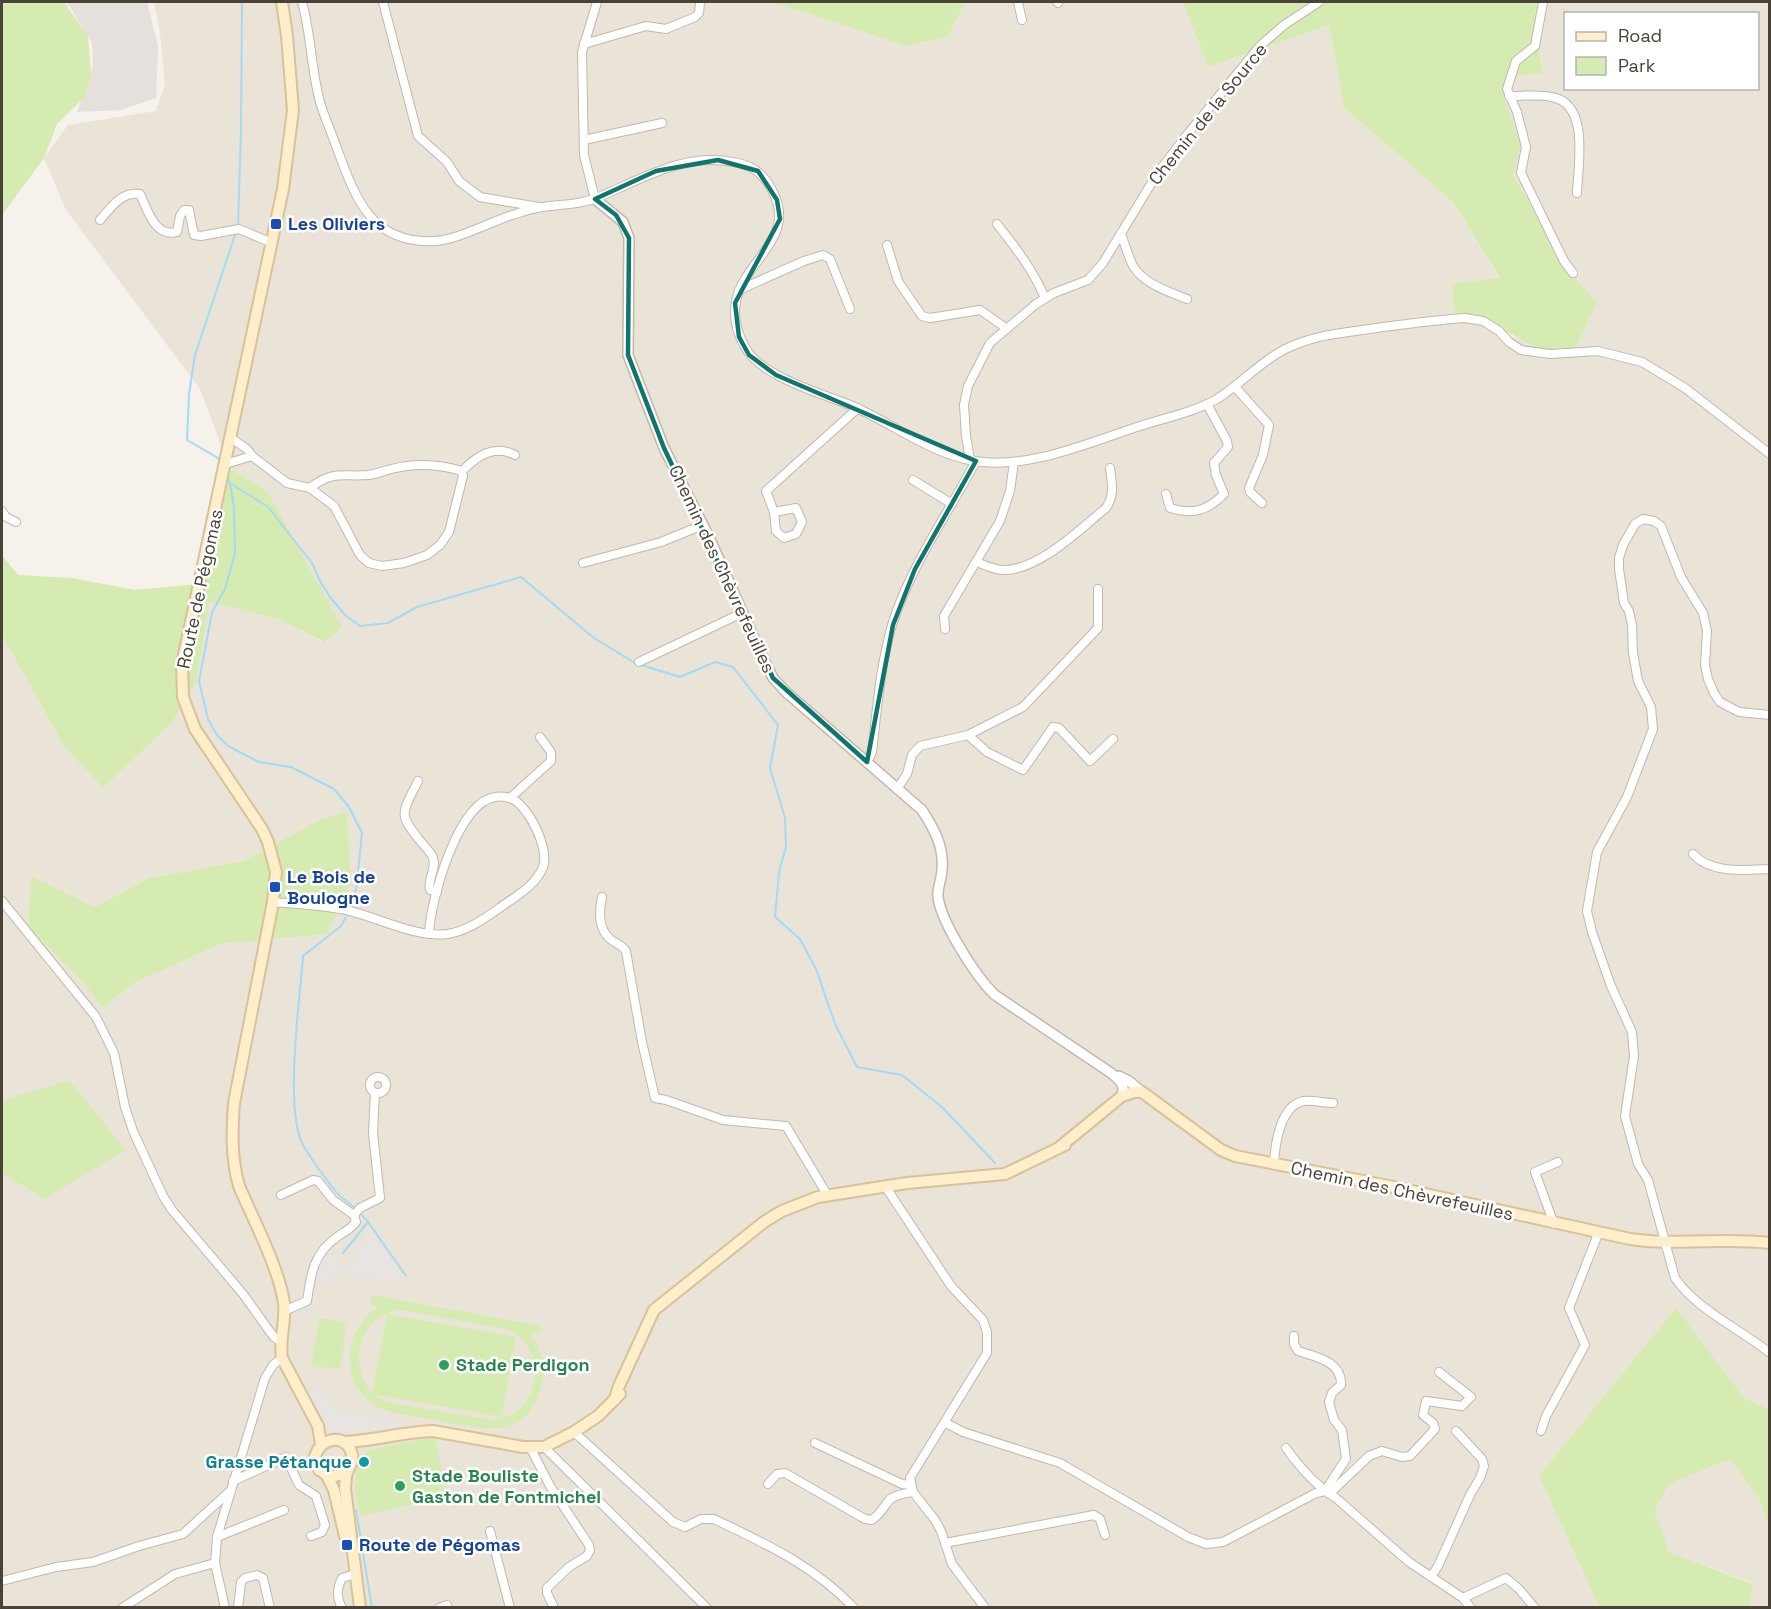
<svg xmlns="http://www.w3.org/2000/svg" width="1771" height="1609" viewBox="0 0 1771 1609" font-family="'Space Grotesk',sans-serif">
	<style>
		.residential { fill: #eae3d8; fill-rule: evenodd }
		.industrial { fill: #e5e0db }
		.green { fill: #d6ebb1; fill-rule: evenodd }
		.parking { fill: #e7e4e1 }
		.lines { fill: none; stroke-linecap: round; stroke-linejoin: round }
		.stream { stroke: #a4daf4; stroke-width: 2 }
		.minor-casing { stroke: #c2b8ac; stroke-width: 10 }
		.tertiary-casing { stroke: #c2b8ac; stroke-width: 12 }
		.secondary-casing { stroke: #d8c298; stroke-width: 14 }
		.minor { stroke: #fff; stroke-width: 8 }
		.tertiary { stroke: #fff; stroke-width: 9 }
		.secondary { stroke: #ffeeca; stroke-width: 10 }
		.marked { fill: none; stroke: #0f766e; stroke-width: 4.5; stroke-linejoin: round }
		.transit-dot { fill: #1a4fb4; stroke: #fff; stroke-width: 2 }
		.leisure-dot { fill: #2e9e5b; stroke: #fff; stroke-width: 2 }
		.culture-dot { fill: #0f9aa8; stroke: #fff; stroke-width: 2 }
		.labels { text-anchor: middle; stroke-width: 5; stroke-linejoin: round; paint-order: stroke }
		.street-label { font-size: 18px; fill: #4a4137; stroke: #fff }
		.transit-label { font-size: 18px; font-weight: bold; fill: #164399; stroke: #fff; text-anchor: start }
		.leisure-label { font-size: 18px; font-weight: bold; fill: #27864d; stroke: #fff; text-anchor: start }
		.culture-label { font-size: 18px; font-weight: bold; fill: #0d838f; stroke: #fff; text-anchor: end }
	</style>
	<rect width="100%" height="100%" fill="#f6f1ea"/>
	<g class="residential">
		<path d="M154,2h618l134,44 43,-10 16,-34h218l25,65 121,-42 15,83 109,94 47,77 -18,40 33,19 51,-70 -53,-95 8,-29 -18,-48 4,-20 35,-2 -7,-59 2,-13h232v1407l-25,-11 -68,-89 -137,167 60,131h-1597v-434l42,26 25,-119 -67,20v-465l62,111 132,-64 14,-80 71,18 42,22 -56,-151 -37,-22 -30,-80 -134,-179 -22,-52 24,-33 88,-14 9,-27 -5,-52zM1566,14h192v74h-192zM347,811l-20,123 -106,10 -85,38 -34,26 -16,-22 -58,-59 3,-51 64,31 54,-29 95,-17 73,-40z"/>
		<polygon points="1730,1459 1759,1498 1769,1529 1769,1607 1749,1607 1753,1583 1669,1552 1655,1511 1669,1484"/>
	</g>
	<polygon class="industrial" points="67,2 147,2 158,46 156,98 121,110 77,112 93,66 92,43"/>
	<g class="green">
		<polygon points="2,2 64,2 88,36 91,72 85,97 57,124 44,158 2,215"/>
		<polygon points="772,2 965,2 949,36 906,46"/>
		<polygon points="1183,2 1537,2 1535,15 1542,74 1507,76 1503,96 1521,144 1513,174 1566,268 1597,303 1575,348 1542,350 1482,319 1454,311 1453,284 1500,278 1453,202 1344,108 1329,25 1208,67"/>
		<polygon points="230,469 267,491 342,627 324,642 281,620 210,602 196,682 172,722 103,788 64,746 2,635 2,555 18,575 72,578 135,590 197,584"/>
		<polygon points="347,811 351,884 327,934 221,944 136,982 102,1008 86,986 28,927 31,876 95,907 149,878 244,861 317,821"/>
		<polygon points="69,1080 126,1150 44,1199 2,1173 2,1100"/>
		<path d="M372,1295l169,31 -1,9 -10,-2c13,17 17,37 10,57 -14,48 -51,40 -90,33 -20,-4 -40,-7 -59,-11 -52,-14 -53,-79 -12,-106l-9,-2zM401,1310l101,18c49,13 41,89 -9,92l-101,-17 -14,-5 -5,-4 129,23 14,-80 -129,-23 -15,79c-26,-29 -12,-80 29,-83z"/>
		<polygon points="1676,1308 1744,1398 1769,1409 1769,1529 1759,1498 1730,1459 1669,1484 1655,1511 1669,1552 1753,1584 1749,1607 1599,1607 1539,1476"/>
		<polygon points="319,1318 347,1322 340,1369 311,1366"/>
		<path d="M435,1437l12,60 -87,19c-5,-21 -11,-52 9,-66z"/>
	</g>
	<g class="parking">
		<polygon points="368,1226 405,1278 393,1282 339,1273 356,1258"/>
		<polygon points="327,1251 344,1264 322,1288 314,1281 321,1257"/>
		<polygon points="320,1388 334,1410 367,1414 368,1417 397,1421 418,1428 366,1436 341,1434 329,1430 308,1396"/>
	</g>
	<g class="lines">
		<g class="stream">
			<polyline points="238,227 241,130 242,2"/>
			<polyline points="220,462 218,458 187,440 189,394 195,355 236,232"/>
			<polyline points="226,475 230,483 234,507 235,553 225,589 212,612 199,681 208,719 217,735 228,746 259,762 291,767 334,789 349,807 362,833 357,884 353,906"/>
			<polyline points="230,483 268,507 312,563 320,581 330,597 345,615 360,626 388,623 417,607 521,577 594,638 635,663 680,677 715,662 733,667 778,725 770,768 785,818 786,847 779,872 775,917 800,939 816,969 835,1024 857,1067 902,1075 943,1108 995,1163"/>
			<polyline points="368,1222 406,1276"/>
			<path d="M343,1253l25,-31c-8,-11 -19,-18 -30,-28 -7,-7 -30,-40 -35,-49 -19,-37 -3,-145 0,-189l38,-30 5,-9"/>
			<polyline points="356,1510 372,1608"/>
		</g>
		<g class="minor-casing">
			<g id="minor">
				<path d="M302,2c8,28 9,59 15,87 3,19 12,37 18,54 19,51 34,102 100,98 22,-1 55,-19 77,-26 10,-3 21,-7 31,-8 20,-3 37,-2 56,-10 44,-19 88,-46 139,-34 18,4 27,13 35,29 24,46 -29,69 -37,109 -3,16 1,32 9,46 15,29 75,46 105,58 41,17 80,49 125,56 53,9 115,-19 165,-35 25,-8 54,-14 77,-27 27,-17 49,-44 80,-55 25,-10 52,-12 79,-16 30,-4 59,-8 89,-10l18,3 16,10 10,11 12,8 29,4 48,-3 44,11 43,26 85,66"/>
				<polyline points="383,2 418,136 447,162 459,181 480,197 539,207"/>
				<polyline points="1018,2 1022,20"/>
				<polyline points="1057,2 1058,3"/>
				<polyline points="1543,2 1535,46 1516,61 1507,89 1517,112 1526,147 1521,173 1564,261 1573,273"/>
				<polyline points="584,44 646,26 666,29 695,17 699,13 700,2"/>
				<path d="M1509,96c14,0 30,-2 43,1 38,7 26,68 25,96"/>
				<polyline points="584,140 662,123"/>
				<polyline points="595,199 584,155 582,52 597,2"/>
				<path d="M100,220c11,-12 21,-29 40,-26 7,15 15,44 37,38l3,-16 4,-6h5l5,25 7,1 38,-7 33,14"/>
				<path d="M997,224c19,24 36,46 48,74"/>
				<path d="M1121,234c4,10 7,22 12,32 11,18 36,26 54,33"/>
				<polyline points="887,245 898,281 922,316 930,318 980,310 1006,328"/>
				<polyline points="739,290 804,261 823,255 830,259 850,309"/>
				<polyline points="1235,387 1269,425 1263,455 1249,488 1250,492 1262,503"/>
				<path d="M252,456l35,27 23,5 24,18 26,49 9,8 13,3 22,-3 23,-8 13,-10 9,-13 14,-56 -1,-5c15,-15 32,-27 53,-16"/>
				<polyline points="970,460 966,436 964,405 968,386 990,343 1036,304 1054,293 1088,280 1103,263 1157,174 1186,136 1260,46 1284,25 1319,2"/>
				<polyline points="225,464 252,456 247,449 231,438"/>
				<polyline points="913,480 952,504"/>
				<path d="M310,488c23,-18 32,-11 58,-13 8,-1 16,-4 23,-6 23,-6 48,-5 71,2"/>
				<path d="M1166,494l4,14c23,7 37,3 54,-14l-8,-19 -2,-12 14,-16 -1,-6 -20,-37"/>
				<polyline points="2,511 6,517 16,522"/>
				<polyline points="774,512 796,508 802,522 796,534 784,538 776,531 774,512 766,491 858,408"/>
				<path d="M976,562c9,3 18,8 27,8 35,1 77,-41 103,-62 9,-13 6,-25 4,-40"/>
				<polyline points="583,563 661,542 703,525"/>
				<polyline points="945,629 944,616 1000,521 1010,491 1014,462"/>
				<polyline points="639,662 742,613"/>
				<path d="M1770,715l-31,-3 -19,-10 -6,-9 -6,-14 -3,-14 2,-34 -4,-18 -22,-36 -20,-51 -7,-5 -11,-2 -8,5 -12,21 -4,13v11l5,34 5,8 3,14 1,28 5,28 13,26 2,22 -26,68 -30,55 -10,59 5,21 19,54 21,46 2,24 -9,60 13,48 10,16 27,98c23,33 64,50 95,75"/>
				<polyline points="968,735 987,752 1023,770 1053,727 1059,728 1090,761 1113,739"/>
				<path d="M867,762l5,-10c5,-42 8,-85 20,-127 18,-58 55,-110 84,-164"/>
				<path d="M418,781c-16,33 -21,32 4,62 4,5 9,9 11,15 4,11 -6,21 -3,32l7,2"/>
				<polyline points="897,789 907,774 912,755 920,746 968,735 1023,707 1098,628 1098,589"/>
				<polyline points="510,798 551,761 551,752 540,737"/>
				<path d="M1693,854c18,20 52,16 77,15"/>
				<path d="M602,897c-3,15 -4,31 8,42 6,5 11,5 16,12l16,91 13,56 11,2 57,20 63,6 42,70"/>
				<polyline points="2,901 96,1017 114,1053 125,1107 133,1131 163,1196 172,1210 243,1294 273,1336 281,1342"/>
				<path d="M273,902c24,2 49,3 73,8 31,7 70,28 102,24 23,-4 41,-19 60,-32 13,-9 29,-19 35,-35 7,-18 -15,-63 -33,-69 -4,-1 -11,-2 -14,-1 -38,3 -66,105 -67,137"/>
				<circle cx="378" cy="1085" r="8"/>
				<path d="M1274,1164c1,-19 6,-59 30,-63 9,-1 20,2 29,2"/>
				<polyline points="885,1186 951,1286 983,1320 987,1332 987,1353 910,1478 913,1492 935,1520 941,1531 952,1564 985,1608"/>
				<polyline points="281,1195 313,1180 318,1181 333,1200 354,1215"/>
				<polyline points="1554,1224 1535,1172 1558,1162"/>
				<path d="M284,1311l23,-10c4,-27 6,-47 30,-64 7,-5 14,-8 19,-15l-2,-7 6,-7 20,-10 -7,-65 2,-40"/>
				<path d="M1294,1336v8l4,7c18,6 44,10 43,34l-9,8 -3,9 5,18 8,10 4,29 -21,32"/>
				<polyline points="946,1423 963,1432 1060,1463 1188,1537 1206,1544 1223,1542 1316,1493 1325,1491"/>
				<polyline points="1541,1431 1546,1416 1585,1345 1569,1308 1598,1234"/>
				<path d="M574,1432l99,90 12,5 16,-8h13c50,24 101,47 140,89"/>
				<polyline points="815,1443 902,1484 910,1485"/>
				<polyline points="530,1447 550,1486 589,1545 590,1550 587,1556 569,1567 547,1588 547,1593 554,1608"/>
				<polyline points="544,1447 707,1608"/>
				<path d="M1286,1448c14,20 29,37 50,50l73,64 54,36 8,10"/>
				<polyline points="233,1481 286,1457 299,1485 316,1496 325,1525 322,1532 311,1536"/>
				<path d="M768,1484l9,-10 8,-1 80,46 7,1c21,-16 7,-23 41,-28"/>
				<polyline points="1329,1494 1369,1456 1382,1451 1402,1457 1410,1456 1435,1429 1433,1423 1423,1415 1426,1401 1462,1406 1471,1397 1439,1372"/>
				<polyline points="490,1531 510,1608"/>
				<polyline points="217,1537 284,1510"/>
				<polyline points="945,1543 1094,1515 1100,1519 1105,1535"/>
				<polyline points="1431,1577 1438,1566 1470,1495 1480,1478 1484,1466 1482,1459 1456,1431"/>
				<polyline points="2,1581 56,1567 93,1562 139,1546 183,1534 229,1492"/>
				<polyline points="1463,1598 1506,1578 1519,1589 1535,1608"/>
				<polyline points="122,1608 175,1574 215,1563"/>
				<polyline points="225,1608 215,1563 217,1537 265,1378 273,1365 282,1358"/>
				<polyline points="238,1608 241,1582 245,1578 257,1575 263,1578 270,1608"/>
				<path d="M342,1608c-6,-11 -5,-20 0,-30l13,-4"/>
				<polyline points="439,1608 447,1605 448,1608"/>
			</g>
		</g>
		<g class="tertiary-casing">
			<g id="tertiary">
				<path d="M595,199l28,23 6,16 -1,117 36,93 45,89 52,117 12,24 13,14 136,118c12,19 22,36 20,59 0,10 -5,19 -4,28 3,25 38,80 57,98l116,78c8,7 15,11 11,23"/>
				<polyline points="1119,1076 1129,1081 1142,1092"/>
			</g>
		</g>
		<g class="secondary-casing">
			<g id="secondary">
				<path d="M282,2l5,34 6,74 -10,79 -101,475 1,33 12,32 67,100 6,13 8,30 -3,30 -39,201c-2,29 -3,55 5,83 14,33 40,82 45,117 2,19 -5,37 -2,55l36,68 3,18"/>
				<path d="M1061,1146l61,-50 12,-4h8l79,58 14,6 154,30 241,53c46,7 93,-2 140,4"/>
				<polyline points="615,1399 619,1386 654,1310 764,1222 782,1211 818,1197 907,1183 1005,1174 1065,1145"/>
				<path d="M343,1442c30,-1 60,-10 90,-11l90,16h21l30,-15 24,-16 22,-22"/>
				<path d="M347,1472l-15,5 -13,-7 -4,-13c5,-21 33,-24 37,-2 2,8 -3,11 -5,18 -2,4 -1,10 -2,15l15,120"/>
				<polyline points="327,1476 334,1490 345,1536"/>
			</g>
		</g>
		<use href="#minor" class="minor"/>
		<use href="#tertiary" class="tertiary"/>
		<use href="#secondary" class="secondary"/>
	</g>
	<path class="marked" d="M718,160l40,11 19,29 3,19 -45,84 4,34 10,18 27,20 200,86 -61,108 -22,56 -26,137 -94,-84 -109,-230 -36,-93 1,-117 -13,-23 -21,-16 61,-28z"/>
	<g class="transit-dot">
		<rect x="270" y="218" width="12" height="12" rx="3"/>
		<rect x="269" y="881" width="12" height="12" rx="3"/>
		<rect x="341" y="1539" width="12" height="12" rx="3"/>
	</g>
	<g class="leisure-dot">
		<circle cx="444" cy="1365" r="6"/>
		<circle cx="400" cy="1486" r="6"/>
	</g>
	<circle class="culture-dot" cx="364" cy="1462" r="6"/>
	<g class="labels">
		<g class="street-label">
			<text transform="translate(1208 114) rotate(-51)" y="6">Chemin de la Source</text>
			<text transform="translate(722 569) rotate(65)" y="6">Chemin des Chèvrefeuilles</text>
			<text transform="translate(200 589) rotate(-78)" y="6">Route de Pégomas</text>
			<text transform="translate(1402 1191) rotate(12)" y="6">Chemin des Chèvrefeuilles</text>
		</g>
		<g class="transit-label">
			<text x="288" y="230">Les Oliviers</text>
			<text x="287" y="883">Le Bois de<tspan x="287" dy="21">Boulogne</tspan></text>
			<text x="359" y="1551">Route de Pégomas</text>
		</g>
		<g class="leisure-label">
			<text x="456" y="1371">Stade Perdigon</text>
			<text x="412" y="1482">Stade Bouliste<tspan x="412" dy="21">Gaston de Fontmichel</tspan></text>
		</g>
		<g class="culture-label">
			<text x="352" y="1468">Grasse Pétanque</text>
		</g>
	</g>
	<rect width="1771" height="1609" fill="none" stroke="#4a4137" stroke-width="6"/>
	<rect x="1564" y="12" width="195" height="78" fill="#ffffff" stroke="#b7b3af" stroke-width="1.5"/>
	<rect x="1576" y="32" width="30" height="9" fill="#ffeeca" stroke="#b7b3af" stroke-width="1.5"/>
	<text x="1618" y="42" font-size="18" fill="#4a4137">Road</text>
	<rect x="1576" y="57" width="30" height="18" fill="#d6ebb1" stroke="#b7b3af" stroke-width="1.5"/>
	<text x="1618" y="72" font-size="18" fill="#4a4137">Park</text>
</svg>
